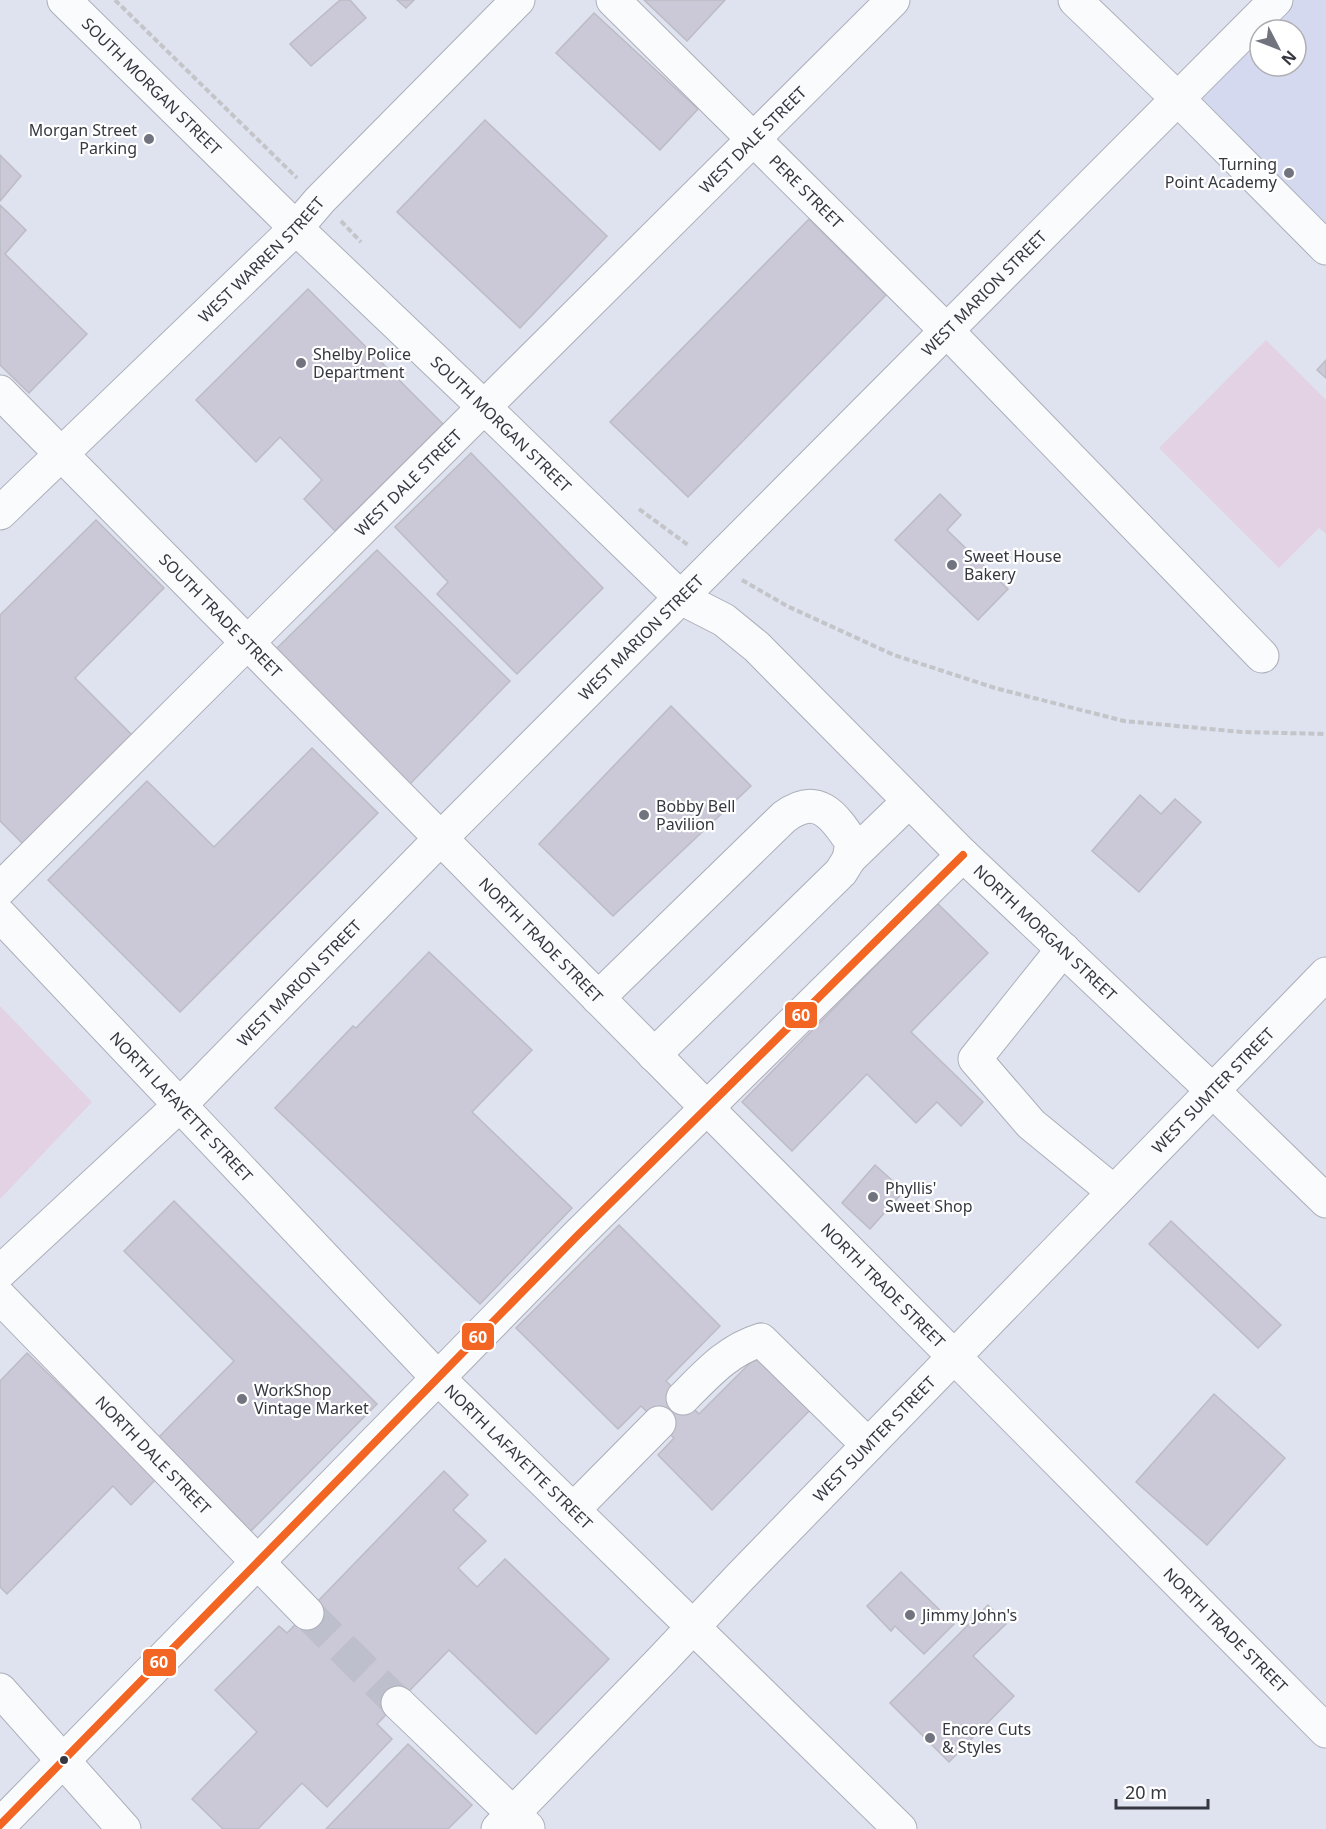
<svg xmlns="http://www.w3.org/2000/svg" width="1326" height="1829" viewBox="0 0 1326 1829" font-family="'Noto Sans',sans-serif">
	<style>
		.built { fill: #d4d9ef; fill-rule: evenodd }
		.green { fill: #e3d2e3 }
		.building { fill: #cbc8d7; stroke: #bcbcc5; stroke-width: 1.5 }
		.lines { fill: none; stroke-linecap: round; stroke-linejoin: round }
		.minor-tunnel { stroke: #bdc0cc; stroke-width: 33; stroke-dasharray: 33 16; stroke-linecap: butt }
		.minor-casing { stroke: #acafb9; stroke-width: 35 }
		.major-casing { stroke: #acafb9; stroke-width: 35 }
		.path { stroke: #c4c5c9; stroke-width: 4; stroke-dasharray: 6 3; stroke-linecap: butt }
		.minor { stroke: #fafbfd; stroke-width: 33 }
		.major { stroke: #fafbfd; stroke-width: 33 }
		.bus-1-casing { stroke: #fff; stroke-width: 12 }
		.bus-1 { stroke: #f26522; stroke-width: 8 }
		.poi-dot { fill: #71747e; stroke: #fff; stroke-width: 2 }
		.bus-dot { fill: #363841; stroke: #fff; stroke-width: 2 }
		.labels { text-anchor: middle; stroke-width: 4.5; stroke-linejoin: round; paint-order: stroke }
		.street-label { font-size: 16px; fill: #363841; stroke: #fff }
		.poi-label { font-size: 16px; fill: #363841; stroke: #fff; text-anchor: start }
		.line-badge { stroke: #fff; stroke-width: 2 }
		.badge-label { font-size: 16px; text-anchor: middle; font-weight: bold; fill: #fff }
	</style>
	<rect width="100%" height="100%" fill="#dfe2ef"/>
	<path class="built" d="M1276,0h50v248l-148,-149zM1260,30h36v36h-36z"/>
	<g class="green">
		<polygon points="1266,340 1326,400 1326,534 1319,528 1279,568 1159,448"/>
		<polygon points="0,1006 92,1102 0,1199"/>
	</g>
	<g class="building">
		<polygon points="340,0 350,0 366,18 311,66 290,44"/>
		<polygon points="397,0 414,0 406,8"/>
		<polygon points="644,0 725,0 687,41"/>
		<polygon points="594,13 698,109 660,150 556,53"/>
		<polygon points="485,120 607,236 520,328 397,212"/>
		<polygon points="0,155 21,176 0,201"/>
		<polygon points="0,205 26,230 5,254 87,334 29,393 0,365"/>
		<polygon points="809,219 886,295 688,497 610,422"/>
		<polygon points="308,289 443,424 335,531 304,499 322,480 280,437 256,462 196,400"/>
		<polygon points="1326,360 1326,378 1317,370"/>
		<polygon points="471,453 603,588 517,674 437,594 448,582 395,527"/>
		<polygon points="940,494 961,515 947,530 1008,589 978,620 895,540"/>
		<polygon points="96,520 164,588 75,678 138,741 29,850 0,821 0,615"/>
		<polygon points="377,550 510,681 410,784 276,649"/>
		<polygon points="671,706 751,786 613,916 539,844"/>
		<polygon points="312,748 378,813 180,1012 48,880 147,781 214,847"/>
		<polygon points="1140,795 1161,814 1175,799 1201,822 1139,892 1092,851"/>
		<polygon points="937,903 988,953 911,1032 983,1102 961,1126 937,1102 916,1123 867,1074 792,1151 742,1102"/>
		<polygon points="429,952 532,1050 472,1112 572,1208 480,1304 275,1108 353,1026 356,1028"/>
		<polygon points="875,1165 904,1191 870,1229 842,1203"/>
		<polygon points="174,1201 377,1404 248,1534 155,1441 234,1361 124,1251"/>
		<polygon points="1171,1221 1281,1325 1258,1348 1149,1244"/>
		<polygon points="619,1225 720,1326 666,1381 699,1414 762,1351 816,1404 712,1510 658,1455 674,1438 641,1406 618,1429 516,1328"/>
		<polygon points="27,1353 156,1479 131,1505 113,1486 7,1594 0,1587 0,1381"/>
		<polygon points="1214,1394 1285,1458 1207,1545 1136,1482"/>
		<polygon points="444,1471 468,1495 453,1510 486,1541 458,1568 477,1587 505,1559 609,1659 536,1734 449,1650 377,1724 392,1739 327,1807 302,1783 258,1829 223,1829 192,1799 257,1732 215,1690 279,1626 287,1633"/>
		<polygon points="901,1572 954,1624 924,1654 895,1626 891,1631 867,1606"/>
		<polygon points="988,1605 1006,1624 973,1656 1014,1696 949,1762 890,1703"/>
		<polygon points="408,1744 472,1805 448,1829 326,1829"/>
	</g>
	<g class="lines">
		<polyline class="minor-tunnel" points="307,1613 398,1703"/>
		<g class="minor-casing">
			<g id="minor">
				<path id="s1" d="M64,0l232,228 188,179 197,191 43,22 33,27 206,208 249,235 114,111"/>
				<path id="s2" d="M613,0l334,331 315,325"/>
				<polyline points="1075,0 1178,99 1326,248"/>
				<path id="s3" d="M0,392l706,715 620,624"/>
				<polyline points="849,859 909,801"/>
				<path id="s4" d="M0,889l893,-889"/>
				<polyline points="1063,949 975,1059 1031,1124 1114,1192"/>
				<path d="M598,998l186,-181c33,-25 50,-2 68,26l-3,16 -8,13 -187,183"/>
				<path id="s5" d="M0,1297l307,316"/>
				<path d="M683,1398c24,-24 45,-48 78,-58l107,105"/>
				<polyline points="573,1510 659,1423"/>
				<polyline points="0,1690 124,1829"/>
				<polyline points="398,1703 528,1828"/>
				<polyline points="0,1825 577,1236 963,855"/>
				<path id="s6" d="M498,1829l162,-167 81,-86 585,-602"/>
			</g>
		</g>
		<g class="major-casing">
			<g id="major">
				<path id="s7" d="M0,513l296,-285 24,-28 198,-200"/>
				<path id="s8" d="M0,915l438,463 462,451"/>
				<path id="s9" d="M0,1272l180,-167 261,-267 835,-838"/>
			</g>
		</g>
		<g class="path">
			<polyline points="115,0 297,178"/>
			<polyline points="341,221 361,242"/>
			<polyline points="639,509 688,545"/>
			<polyline points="742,580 787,606 894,655 995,688 1124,721 1242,732 1326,734"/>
		</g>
		<use href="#minor" class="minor"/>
		<use href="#major" class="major"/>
		<g class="bus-1-casing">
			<polyline id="bus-1" points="0,1825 577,1236 963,855"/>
		</g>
		<use href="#bus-1" class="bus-1"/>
	</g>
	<g class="poi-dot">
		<circle cx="149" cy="139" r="6"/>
		<circle cx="1289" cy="173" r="6"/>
		<circle cx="301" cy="363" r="6"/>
		<circle cx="952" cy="565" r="6"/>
		<circle cx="644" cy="815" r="6"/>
		<circle cx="873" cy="1197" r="6"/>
		<circle cx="242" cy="1399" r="6"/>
		<circle cx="910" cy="1615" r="6"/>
		<circle cx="930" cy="1738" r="6"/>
	</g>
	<circle class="bus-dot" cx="64" cy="1760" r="5"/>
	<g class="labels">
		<g class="street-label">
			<text dy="6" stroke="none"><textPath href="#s1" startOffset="123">SOUTH MORGAN STREET</textPath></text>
			<text dy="6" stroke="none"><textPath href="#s4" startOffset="1062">WEST DALE STREET</textPath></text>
			<text dy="6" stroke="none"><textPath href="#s2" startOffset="272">PERE STREET</textPath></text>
			<text dy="6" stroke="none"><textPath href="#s7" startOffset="364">WEST WARREN STREET</textPath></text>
			<text dy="6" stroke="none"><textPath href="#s9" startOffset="1388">WEST MARION STREET</textPath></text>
			<text dy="6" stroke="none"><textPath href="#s1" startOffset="609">SOUTH MORGAN STREET</textPath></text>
			<text dy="6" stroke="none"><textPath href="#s4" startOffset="576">WEST DALE STREET</textPath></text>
			<text dy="6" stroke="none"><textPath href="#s3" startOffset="314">SOUTH TRADE STREET</textPath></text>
			<text dy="6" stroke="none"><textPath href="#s9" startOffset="902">WEST MARION STREET</textPath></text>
			<text dy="6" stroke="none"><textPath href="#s1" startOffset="1356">NORTH MORGAN STREET</textPath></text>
			<text dy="6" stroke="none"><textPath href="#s3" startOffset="770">NORTH TRADE STREET</textPath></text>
			<text dy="6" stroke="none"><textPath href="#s9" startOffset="416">WEST MARION STREET</textPath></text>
			<text dy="6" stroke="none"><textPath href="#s6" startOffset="1028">WEST SUMTER STREET</textPath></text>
			<text dy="6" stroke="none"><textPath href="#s8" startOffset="264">NORTH LAFAYETTE STREET</textPath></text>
			<text dy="6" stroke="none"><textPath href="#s3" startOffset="1256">NORTH TRADE STREET</textPath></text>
			<text dy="6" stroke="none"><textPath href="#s6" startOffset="542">WEST SUMTER STREET</textPath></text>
			<text dy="6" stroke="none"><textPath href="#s5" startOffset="220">NORTH DALE STREET</textPath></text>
			<text dy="6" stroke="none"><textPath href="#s8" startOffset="750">NORTH LAFAYETTE STREET</textPath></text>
			<text dy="6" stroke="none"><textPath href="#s3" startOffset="1742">NORTH TRADE STREET</textPath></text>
		</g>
		<g class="poi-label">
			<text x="137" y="136" text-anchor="end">Morgan Street<tspan x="137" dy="18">Parking</tspan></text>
			<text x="1277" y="170" text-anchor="end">Turning<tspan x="1277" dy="18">Point Academy</tspan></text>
			<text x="313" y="360">Shelby Police<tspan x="313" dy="18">Department</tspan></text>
			<text x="964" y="562">Sweet House<tspan x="964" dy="18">Bakery</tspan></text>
			<text x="656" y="812">Bobby Bell<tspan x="656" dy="18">Pavilion</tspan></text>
			<text x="885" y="1194">Phyllis'<tspan x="885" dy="18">Sweet Shop</tspan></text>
			<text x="254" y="1396">WorkShop<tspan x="254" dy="18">Vintage Market</tspan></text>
			<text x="922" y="1621">Jimmy John's</text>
			<text x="942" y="1735">Encore Cuts<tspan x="942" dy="18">&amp; Styles</tspan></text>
		</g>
	</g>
	<g class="line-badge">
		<rect x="784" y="1001" width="34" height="28" rx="6" fill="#f26522"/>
		<rect x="461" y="1322" width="34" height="29" rx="6" fill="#f26522"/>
		<rect x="142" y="1648" width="35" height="29" rx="6" fill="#f26522"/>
	</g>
	<g class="badge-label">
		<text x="801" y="1021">60</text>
		<text x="478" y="1343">60</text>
		<text x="159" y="1668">60</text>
	</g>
	<g transform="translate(1278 48) rotate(132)"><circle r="28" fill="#ffffff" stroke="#afafb3" stroke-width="1.5"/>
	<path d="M0-4.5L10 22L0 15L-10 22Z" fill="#71747e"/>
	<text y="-9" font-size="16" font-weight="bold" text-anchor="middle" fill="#363841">N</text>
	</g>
	<path d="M1116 1799v9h92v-9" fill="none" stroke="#363841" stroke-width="3"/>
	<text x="1125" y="1799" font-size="18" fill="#363841" stroke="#ffffff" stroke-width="4.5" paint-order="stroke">20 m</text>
</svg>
